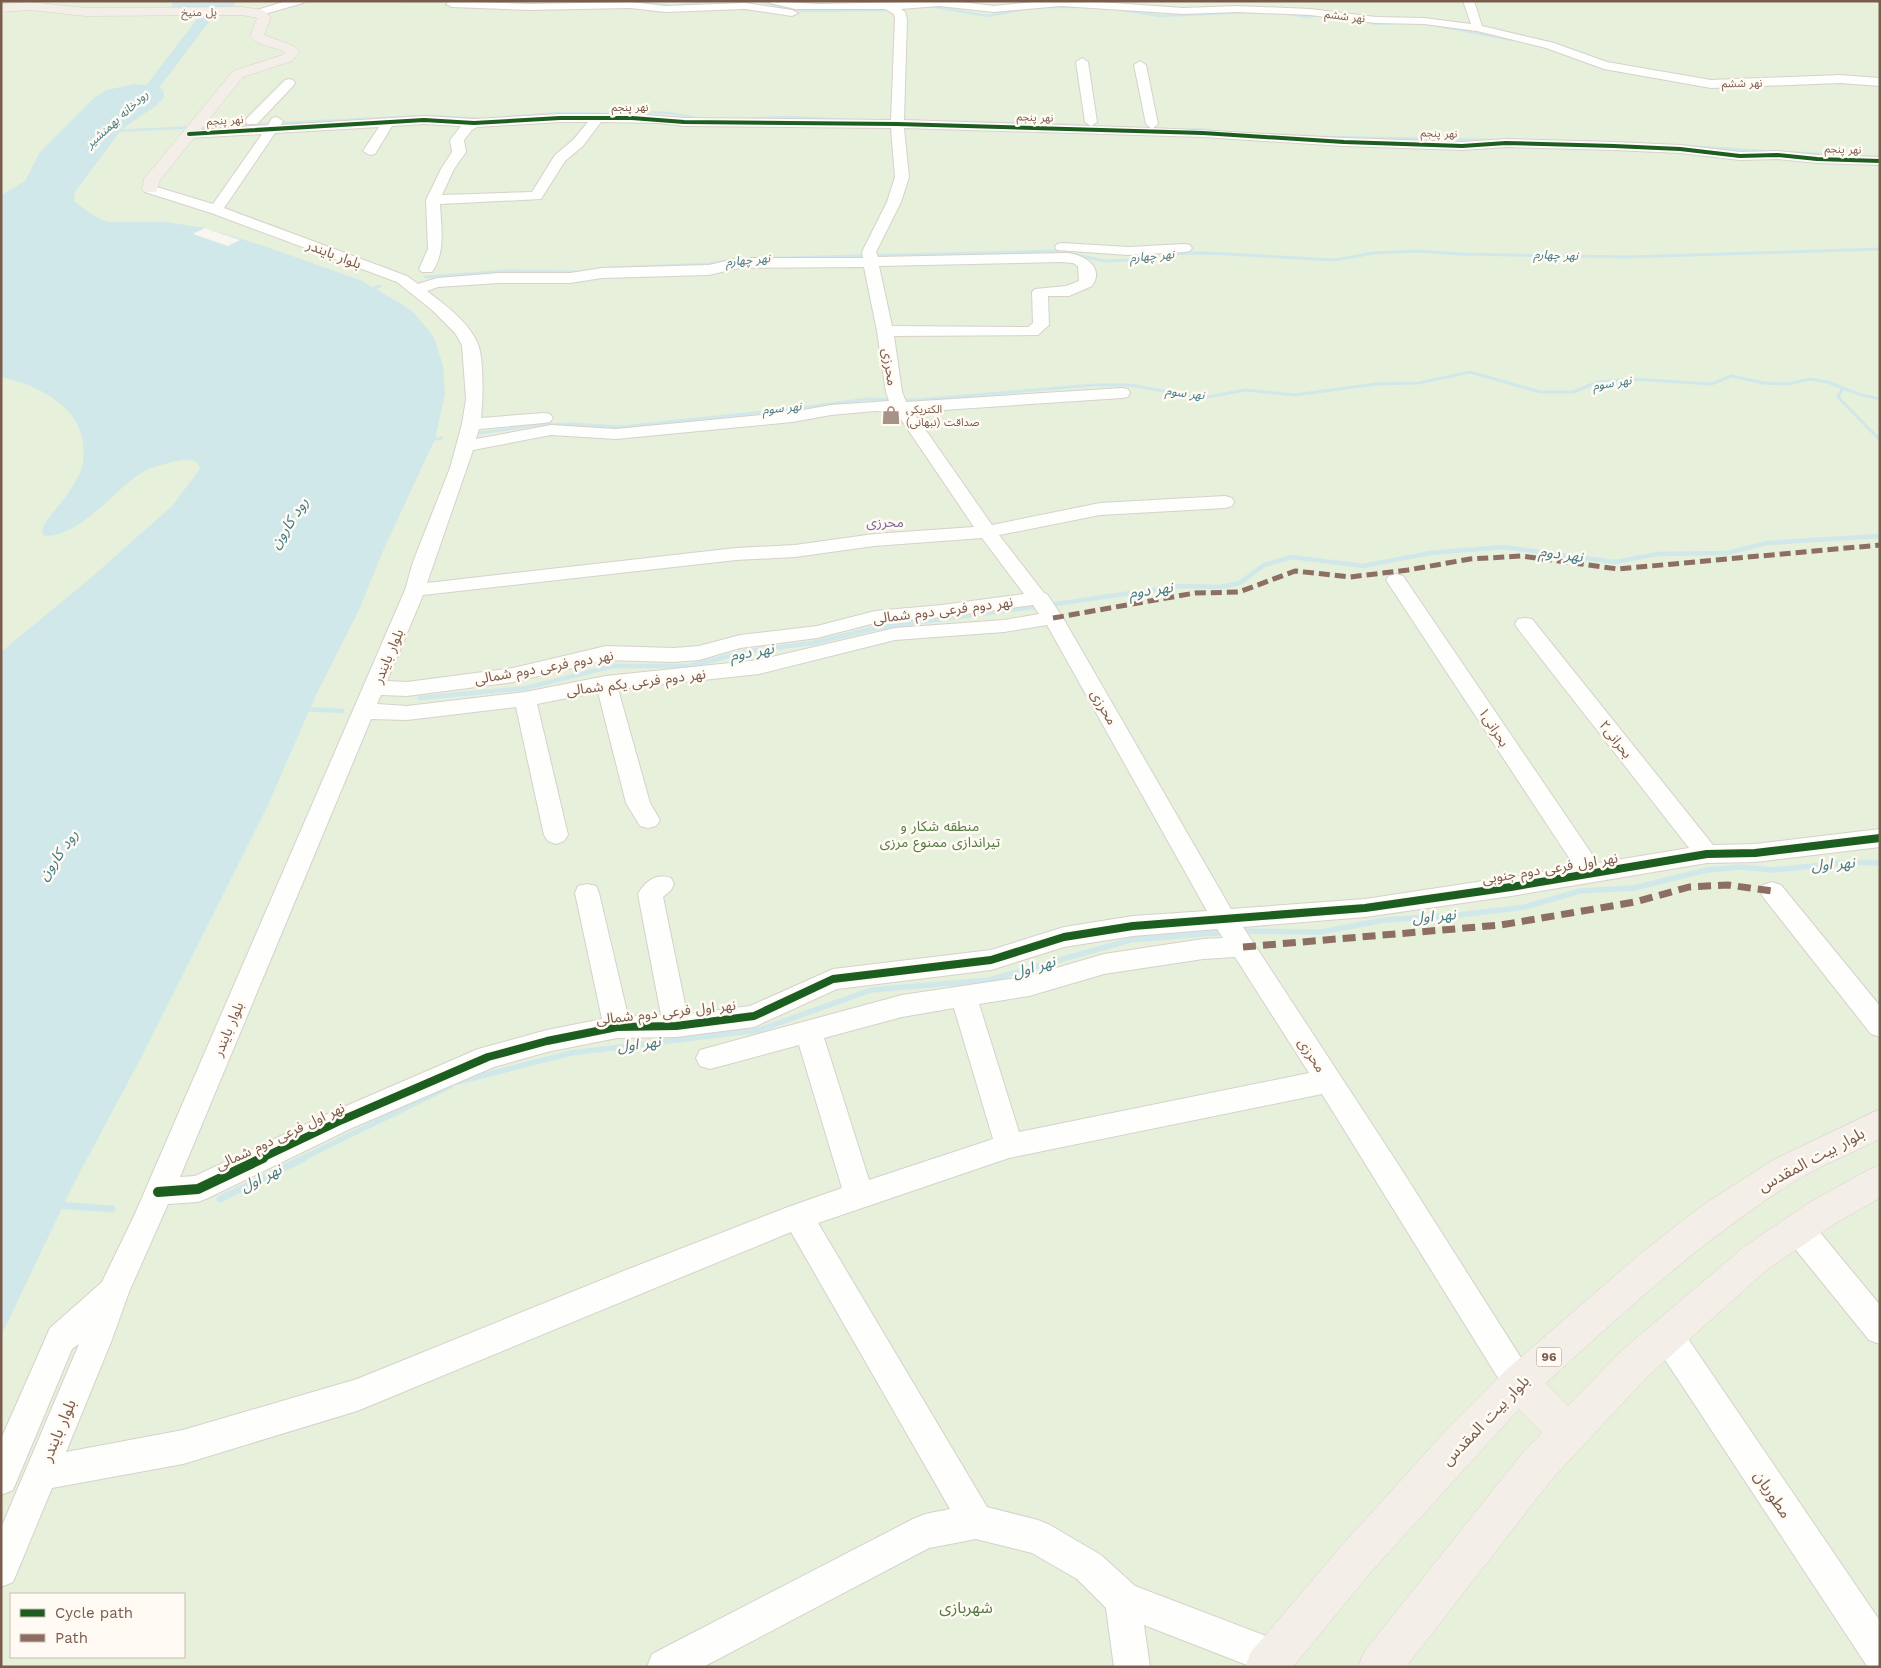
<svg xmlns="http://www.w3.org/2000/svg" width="1881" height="1668" viewBox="0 0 1881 1668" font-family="'Work Sans','Noto Sans Arabic',sans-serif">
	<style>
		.green { fill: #e7f0db; fill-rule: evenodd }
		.water { fill: #d0e8ea }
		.pier { fill: #f9f5f0 }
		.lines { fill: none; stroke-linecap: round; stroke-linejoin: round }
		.stream-far4 { stroke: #d0e8ea; stroke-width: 2.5 }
		.stream-far3 { stroke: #d0e8ea; stroke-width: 3 }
		.stream-far2 { stroke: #d0e8ea; stroke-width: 4.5 }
		.stream-far1 { stroke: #d0e8ea; stroke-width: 5.5 }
		.stream { stroke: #d0e8ea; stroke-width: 7 }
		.river { fill: #d0e8ea; fill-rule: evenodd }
		.minor-casing { stroke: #d7d1cb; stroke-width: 2 }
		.major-casing { stroke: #dad1cc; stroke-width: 1 }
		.minor { fill: #fefefd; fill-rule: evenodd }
		.major { fill: #f3eee8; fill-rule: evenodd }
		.quiet-far1 { stroke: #8d6e63; stroke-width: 5; stroke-dasharray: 11 5; stroke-linecap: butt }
		.quiet { stroke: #8d6e63; stroke-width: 7; stroke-dasharray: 13 7; stroke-linecap: butt }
		.cycleway-far2-casing { stroke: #fffaf3; stroke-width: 5.5 }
		.cycleway-far1-casing { stroke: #fffaf3; stroke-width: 11 }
		.cycleway-casing { stroke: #fffaf3; stroke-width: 13 }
		.cycleway-far2 { stroke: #1b5e20; stroke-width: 4 }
		.cycleway-far1 { stroke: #1b5e20; stroke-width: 8 }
		.cycleway { stroke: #1b5e20; stroke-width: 10 }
		.labels { text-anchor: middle; stroke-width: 5; stroke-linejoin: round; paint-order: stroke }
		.far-street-label { font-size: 11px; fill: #7a5c4d; stroke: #fffaf3 }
		.far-poi-label { font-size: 11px; fill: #7a5c4d; stroke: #fffaf3; text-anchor: start }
		.far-water-label { font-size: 12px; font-style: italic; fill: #437c86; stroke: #fffaf3 }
		.shield { fill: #fffaf3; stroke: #a28b7f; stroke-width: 1 }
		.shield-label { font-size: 12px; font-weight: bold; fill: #7a5c4d }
		.street-label { font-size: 14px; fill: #7a5c4d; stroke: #fffaf3 }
		.far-quarter-label { font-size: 14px; fill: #846695; stroke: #fffaf3 }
		.park-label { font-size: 14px; fill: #537a41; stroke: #fffaf3 }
		.water-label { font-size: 15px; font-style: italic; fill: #437c86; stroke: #fffaf3 }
		.near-street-label { font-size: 16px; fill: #7a5c4d; stroke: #fffaf3 }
		.near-park-label { font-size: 16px; fill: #537a41; stroke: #fffaf3 }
	</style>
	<rect width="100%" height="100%" fill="#f9f5f0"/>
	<path class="green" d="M1,1h1879v1666h-1879zM11,1594h173v63h-173z"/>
	<g class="water">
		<polygon points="173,1 238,1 233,6 228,7 187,9 171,7"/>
		<path d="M134,84l23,2 6,4 1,7 -7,8 -35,24 -47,63 -1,9 20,15 14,6h58l39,6 59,18 96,34 40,23 14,10 16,19 5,8 8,26 2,28 -10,45 -52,112 -24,59 -43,85 -48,110 -125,249 -71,133 -71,149v-684l92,-76 79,-70 28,-37 -2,-6c-9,-5 -17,-3 -26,-1 -10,3 -21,5 -29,10 -31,19 -61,64 -99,64l-2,-4 2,-8c13,-17 29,-34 37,-54 3,-9 3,-17 2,-27 -5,-39 -47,-58 -82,-66v-182l24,-14 15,-29 54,-54 13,-8z"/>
	</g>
	<polygon class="pier" points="205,228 213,231 240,240 228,246 193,234"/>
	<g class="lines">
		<g class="stream-far4">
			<polyline points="405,1 454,1"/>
			<polyline points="484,1 536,4"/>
			<polyline points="757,1 805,11 893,10"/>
			<polyline points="620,2 648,2 672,6 715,1"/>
			<polyline points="552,4 601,3"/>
			<polyline points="929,6 988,16 1024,9"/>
			<polyline points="1045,7 1076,7"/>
			<polyline points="1117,9 1160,16 1250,12"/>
			<polyline points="1284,13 1307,17 1323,15"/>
			<polyline points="1363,21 1377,24 1394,23"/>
			<polyline points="1438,26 1513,40"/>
			<polyline points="1583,61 1603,68"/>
			<polyline points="1611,70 1687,83"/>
			<polyline points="1717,87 1821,83"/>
			<polyline points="507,117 560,113 614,114 640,112 669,113 695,118"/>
			<polyline points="741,119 789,117 852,120"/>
			<polyline points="861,120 1057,124 1102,127"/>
			<polyline points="1181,130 1198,129 1224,132"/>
			<polyline points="115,131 427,116 486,119"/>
			<polyline points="1325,137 1492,140"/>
			<polyline points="1563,141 1597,142"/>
			<polyline points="1687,146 1776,152"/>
			<polyline points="1785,152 1880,157"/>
		</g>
		<g class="stream-far3">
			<polyline points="739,259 1058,251 1105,261 1129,260 1151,254 1208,253 1335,260 1373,253 1417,251 1461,254 1628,257 1880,249"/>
			<polyline points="610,268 709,264 731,260"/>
			<polyline points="425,277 508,271 577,272"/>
			<polyline points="368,290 380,286"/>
			<polyline points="1843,388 1838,397 1880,440"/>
			<polyline points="480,433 537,425 573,424 620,427 784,410 868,399 915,400 1095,385 1130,385 1202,398 1246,390 1295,395 1375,384 1419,383 1470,372 1540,392 1573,392 1598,382 1633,379 1711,384 1732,376 1763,383 1788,384 1810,379 1828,382 1858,394 1880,399"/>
			<polyline points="429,440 442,438"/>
		</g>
		<g class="stream-far2">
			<polyline points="1049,605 1179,586 1220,587 1240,583 1264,565 1292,557 1363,566 1430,553 1503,547 1615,562 1657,554 1727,553 1767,543 1880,536"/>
			<polyline points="420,698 526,688 613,666 689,666 749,651 813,643 876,628 1041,606"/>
			<polyline points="305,709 342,711"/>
		</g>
		<g class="stream-far1">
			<polyline points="1239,931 1321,932 1384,920 1459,915 1525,907 1580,891 1634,888 1707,870 1740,867 1774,870 1852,862 1880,863"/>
			<polyline points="458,1082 571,1053 759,1030 871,990 989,980 1130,940 1226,932"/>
			<polyline points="301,1159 450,1086"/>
		</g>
		<g class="stream">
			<polyline points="220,1199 304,1158"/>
			<polyline points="57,1205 112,1209"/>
		</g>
		<polygon class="river" points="207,1 221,1 221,6 149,101 132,116 122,116 119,113 139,95 207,6"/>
		<g class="minor-casing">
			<g id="minor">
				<polygon points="286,1 304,1 303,3 258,16 252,13 254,11"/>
				<polygon points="450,1 529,4 631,2 665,6 745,3 792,10 798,13 792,16 745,9 665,12 631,8 529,10 452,7 446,4"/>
				<path d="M769,1l50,3 134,-3 41,5 50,-5h41l98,7 55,-2 72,3 66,8 48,1 47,6 -8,-23h11l8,25 72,17 53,19 104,18 129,-5 40,3v8l-40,-3 -129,5 -107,-19 -58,-21 -69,-17 -53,-7 -48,-1 -66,-8 -72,-3 -55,2 -122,-8 -67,6 -55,-6 -38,3 4,3 2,7 -3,101 187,6 -6,-4 -9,-60 6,-4 6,4 9,60 -6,4 60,2 -5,-4 -12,-59 6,-4 6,4 12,59 -5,4 191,10 118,4 44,-3 108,3 66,3 60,7 37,-1 40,4 63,2v8l-63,-2 -40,-4 -37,1 -60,-7 -66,-3 -108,-3 -44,3 -118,-4 -141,-9 -299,-9 5,49 -8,25 -25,50 2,5 190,-4c16,2 37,14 24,33l-23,10h-21l1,29 -11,10 -144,1 8,56 4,10 216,-14 6,1 2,4 -2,4 -6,1 -209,14 79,113 108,-22 125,-7 7,2 2,4 -2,4 -7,2 -125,7 -101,20 45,58 3,1 16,24 168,291 134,-10 210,-32 -189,-287 3,-4 7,-2 7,2 195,287 91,-15 -171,-219 -3,-5 3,-5 7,-1 7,1 181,226 42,-1 125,-15v18l-125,15 -48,1 -196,33 -146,21 -122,10 155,237 132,208 5,11 -5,11 -11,5 -11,-5 -186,-300 -313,64 -191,65 169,284 51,13 12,5 51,30 34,31 152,58 5,13 -4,10h-36l-108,-42 6,42h-36l-8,-59 -29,-29 -45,-26 -56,-14 -47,9 -226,119h-56l5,-13 261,-135 12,-5 25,-5 -159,-277 -434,179 -174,53 -131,24 -39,94 -12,5v-59l78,-184 -7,5 -59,141 -12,5v-56l49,-111 52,-46 32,-66 271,-626 8,-28 37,-94 12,-44 4,-25 -4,-54 -7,-12 -23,-23 -35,-28 -186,-69 -66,-21 -2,-3 7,-4 63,19 49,-70 -73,4 -7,-4 2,-3 84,-6 4,-7 5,-1 6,4 -2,4 143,-9 50,3 86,-5h72l52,4 207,2 4,-101 -1,-5 -9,-5h-90l-25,-6zM560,122h28l-15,18 -18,15 -23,37 -90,3 12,-26 12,-17 -2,-12 8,-10 5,-3zM601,122l58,1 25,3 207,2 4,49 -8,25 -25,50 1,6h-124l-30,7 -107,3 -32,5h-71l-62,5 -19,6 -11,-8 -183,-68 51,-75 104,-6 -16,24 7,4 5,-1 17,-28 32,-2 37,2 -11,14 2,12 -11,17 -15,31 2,49 -9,20 3,3h10c14,-20 9,-45 8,-68l101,-5 24,-38 18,-15zM1061,262l12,1 5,3 1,15 -13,5 -31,3 -3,3 1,31 -5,4 -136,-1 -13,-60zM864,267l13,64 9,61 3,9 -58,4 -39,7 -176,17 -65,-4 -75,14 3,-10 65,-6 6,-1 3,-4 -3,-4 -6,-1 -63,5c2,-17 3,-58 -3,-74 -9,-22 -33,-39 -51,-53l11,-4 61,-4h71l32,-5 107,-3 30,-7zM875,411l21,1 78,115 -100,7 -79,11 -59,3 -309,35 46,-133 78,-15 65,4 176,-17 39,-7zM982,538l42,56 -82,11 -67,6 -58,15 -77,9 -41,11 -25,2 -68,-2 -93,22 -106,14 -20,-1 36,-86 313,-35 59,-3 79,-11zM1033,605l6,9 -35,6 -109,8 -136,32 -153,16 -81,16 -118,14 -30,-2 4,-9 26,1 106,-14 93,-22 68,2 25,-2 41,-12 77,-10 58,-15 67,-6zM1047,625l160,286 -74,5 -69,11 -73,23 -158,19 -83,37 -63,8 -24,-117 8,-7 3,-6 -3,-6c-15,-5 -26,3 -33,16l23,121 -33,1 -29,-123 -3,-7 -9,-2 -9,2 -3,7 27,126 -55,11 -69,19 -146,63 -137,64 -15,1 191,-458 36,1 109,-13 28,128 4,6 8,3 8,-3 4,-6 -31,-131 61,-12 28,111 14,23 8,2 8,-2 4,-6 -10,-17 -32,-114 141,-15 136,-34 109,-8zM1217,929l6,9 -20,1 -99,15 -75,22 -127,19 -202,55 -4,8 4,8 10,3 89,-24 43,143 -54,19 -162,63 -269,109 -174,51 -117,22 45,-110 18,-50 39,-88 30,-2 10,-4 144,-70 142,-61 53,-15 70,-14 59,-1 78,-10 83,-38 154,-19 73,-23 69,-11zM1235,957l74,116 -290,59 -40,-128 50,-8 75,-22 99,-15zM954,1008l39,131 -124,41 -45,-142 78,-21z"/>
				<polygon points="289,79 293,80 295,83 293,86 257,124 247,124 246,121 247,118 285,80"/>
				<polygon points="1062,243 1128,247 1185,244 1190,245 1192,248 1190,251 1185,252 1128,255 1057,250 1055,247 1057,244"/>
				<polygon points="1772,882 1781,885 1880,1006 1880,1037 1871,1034 1763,897 1760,891 1763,885"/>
				<polygon points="1798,1216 1809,1219 1880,1305 1880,1344 1869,1340 1787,1239 1783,1229 1787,1219"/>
				<polygon points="1667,1320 1678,1324 1880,1621 1880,1667 1867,1666 1656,1346 1651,1335 1656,1324"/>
			</g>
		</g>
		<g class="major-casing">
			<g id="major">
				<path d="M31,2l54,6 157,-1 21,3 8,7 -7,18 30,11 6,6 -8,9 -49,16 -83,103 -4,12h-12l-2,-3 2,-10 89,-108 49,-16 3,-3c-12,-6 -26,-5 -35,-16l7,-18 -15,-3 -157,1 -54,-6 -30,2v-8z"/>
				<path d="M1880,1109v30c-28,14 -58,26 -85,42 -91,57 -170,130 -249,202l22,23 53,-55 124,-105 67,-45 56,-31 12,-5v33l-44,25 -67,45 -122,109 -95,102 -146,188h-48l6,-15 160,-201 18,-18 -23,-24 -148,163 -78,95h-48l6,-15 92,-108 106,-117 57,-57 135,-117 62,-48 70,-45z"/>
			</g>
		</g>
		<use href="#minor" class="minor"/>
		<use href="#major" class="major"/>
		<polyline class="quiet-far1" points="1053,618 1195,593 1239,592 1295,571 1350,577 1408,570 1470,559 1521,556 1618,569 1880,545"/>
		<polyline class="quiet" points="1243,947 1501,925 1635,902 1689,887 1728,885 1772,891"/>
		<g class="cycleway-far2-casing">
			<polyline id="cycleway-far2" points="189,134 424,120 474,123 560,118 632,118 684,122 897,124 1203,133 1344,142 1462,146 1506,143 1614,146 1680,149 1740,156 1777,155 1817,159 1880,161"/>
		</g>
		<g class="cycleway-far1-casing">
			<polyline id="cycleway-far1" points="260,1159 342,1120 488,1057 547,1041 617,1027 676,1026 754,1016 833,979 991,960 1064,937 1133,926 1365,908 1511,887 1707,854 1755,853 1880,838"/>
		</g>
		<g class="cycleway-casing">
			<polyline id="cycleway" points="158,1192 198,1189 263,1158"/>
		</g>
		<use href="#cycleway-far2" class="cycleway-far2"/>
		<use href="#cycleway-far1" class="cycleway-far1"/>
		<use href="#cycleway" class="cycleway"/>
	</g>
	<defs>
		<g id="shop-bare" transform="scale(1.5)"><path d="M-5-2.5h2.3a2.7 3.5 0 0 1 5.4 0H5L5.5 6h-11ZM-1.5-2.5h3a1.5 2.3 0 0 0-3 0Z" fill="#a69286" stroke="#fffaf3" stroke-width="2.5" paint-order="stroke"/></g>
	</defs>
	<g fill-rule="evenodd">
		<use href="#shop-bare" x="891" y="415"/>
	</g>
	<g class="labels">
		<g class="far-street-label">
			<text transform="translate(199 12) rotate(-1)" y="4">پل منیخ</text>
			<text transform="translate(1345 16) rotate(7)" y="4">نهر ششم</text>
			<text transform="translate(1742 83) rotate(-1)" y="4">نهر ششم</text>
			<text x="630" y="111">نهر پنجم</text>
			<text transform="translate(1035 117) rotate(2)" y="4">نهر پنجم</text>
			<text transform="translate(225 120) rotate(-3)" y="4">نهر پنجم</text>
			<text transform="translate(1439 133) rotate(2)" y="4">نهر پنجم</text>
			<text transform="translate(1843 149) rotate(2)" y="4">نهر پنجم</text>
		</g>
		<g class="far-poi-label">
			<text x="906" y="413">الکتریکی<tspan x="906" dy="13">صداقت (نبهانی)</tspan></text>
		</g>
		<g class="far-water-label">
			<text transform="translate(117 119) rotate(-42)" y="4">رودخانه بهمنشیر</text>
			<text transform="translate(1556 255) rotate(2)" y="4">نهر چهارم</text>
			<text transform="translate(1152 256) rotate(-5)" y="4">نهر چهارم</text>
			<text transform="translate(748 260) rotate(-5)" y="4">نهر چهارم</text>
			<text transform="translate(1612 383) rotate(-9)" y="4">نهر سوم</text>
			<text transform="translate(1185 393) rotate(7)" y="4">نهر سوم</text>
			<text transform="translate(782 408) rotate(-6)" y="4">نهر سوم</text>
		</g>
		<rect class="shield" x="1536.5" y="1347.5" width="25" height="19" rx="4"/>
		<g class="shield-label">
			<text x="1549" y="1361">96</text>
		</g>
		<g class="street-label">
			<text transform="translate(334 254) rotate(21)" y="5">بلوار بایندر</text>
			<text transform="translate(890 367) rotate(82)" y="5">محرزی</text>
			<text transform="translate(943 610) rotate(-7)" y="5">نهر دوم فرعی دوم شمالی</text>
			<text transform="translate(388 656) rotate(-67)" y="5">بلوار بایندر</text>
			<text transform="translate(544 667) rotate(-10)" y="5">نهر دوم فرعی دوم شمالی</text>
			<text transform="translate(636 682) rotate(-7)" y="5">نهر دوم فرعی یکم شمالی</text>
			<text transform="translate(1104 707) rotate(60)" y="5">محرزی</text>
			<text transform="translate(1494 727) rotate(57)" y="5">بحرانی۱</text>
			<text transform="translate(1616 739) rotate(52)" y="5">بحرانی۲</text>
			<text transform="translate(1550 868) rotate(-9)" y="5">نهر اول فرعی دوم جنوبی</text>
			<text transform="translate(666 1012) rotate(-6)" y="5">نهر اول فرعی دوم شمالی</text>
			<text transform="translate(228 1029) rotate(-67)" y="5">بلوار بایندر</text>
			<text transform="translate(1312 1055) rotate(57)" y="5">محرزی</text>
			<text transform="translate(280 1136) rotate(-25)" y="5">نهر اول فرعی دوم شمالی</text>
		</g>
		<g class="far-quarter-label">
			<text x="885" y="527">محرزی</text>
		</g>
		<g class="park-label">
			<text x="940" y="831">منطقه شکار و<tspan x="940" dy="16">تیراندازی ممنوع مرزی</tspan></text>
		</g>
		<g class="water-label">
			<text transform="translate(289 523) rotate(-57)" y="5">رود کارون</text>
			<text transform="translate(1561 554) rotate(8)" y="5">نهر دوم</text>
			<text transform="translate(1151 590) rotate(-8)" y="5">نهر دوم</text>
			<text transform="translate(752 652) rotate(-10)" y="5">نهر دوم</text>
			<text transform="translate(58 855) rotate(-55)" y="5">رود کارون</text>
			<text transform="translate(1833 864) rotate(-4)" y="5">نهر اول</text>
			<text transform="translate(1434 916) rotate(-5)" y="5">نهر اول</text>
			<text transform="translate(1034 967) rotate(-16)" y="5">نهر اول</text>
			<text transform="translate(639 1044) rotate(-7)" y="5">نهر اول</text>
			<text transform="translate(261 1178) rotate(-26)" y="5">نهر اول</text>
		</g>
		<g class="near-street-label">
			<text transform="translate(1811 1159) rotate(-28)" y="6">بلوار بیت المقدس</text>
			<text transform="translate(1485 1420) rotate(-46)" y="6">بلوار بیت المقدس</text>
			<text transform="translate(58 1430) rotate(-67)" y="6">بلوار بایندر</text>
			<text transform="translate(1773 1494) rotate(56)" y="6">مطوریان</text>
		</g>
		<g class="near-park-label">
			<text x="966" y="1613">شهربازی</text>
		</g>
	</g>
	<rect width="1881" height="1668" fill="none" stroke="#7a5c4d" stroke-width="5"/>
	<rect x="10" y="1593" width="175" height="65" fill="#fffaf3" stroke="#cabbb1"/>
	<rect x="20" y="1609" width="25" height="8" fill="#1b5e20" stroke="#cabbb1"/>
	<text x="55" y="1618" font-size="15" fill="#7a5c4d">Cycle path</text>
	<rect x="20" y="1634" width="25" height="8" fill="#8d6e63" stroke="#cabbb1"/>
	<text x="55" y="1643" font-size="15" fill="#7a5c4d">Path</text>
</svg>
